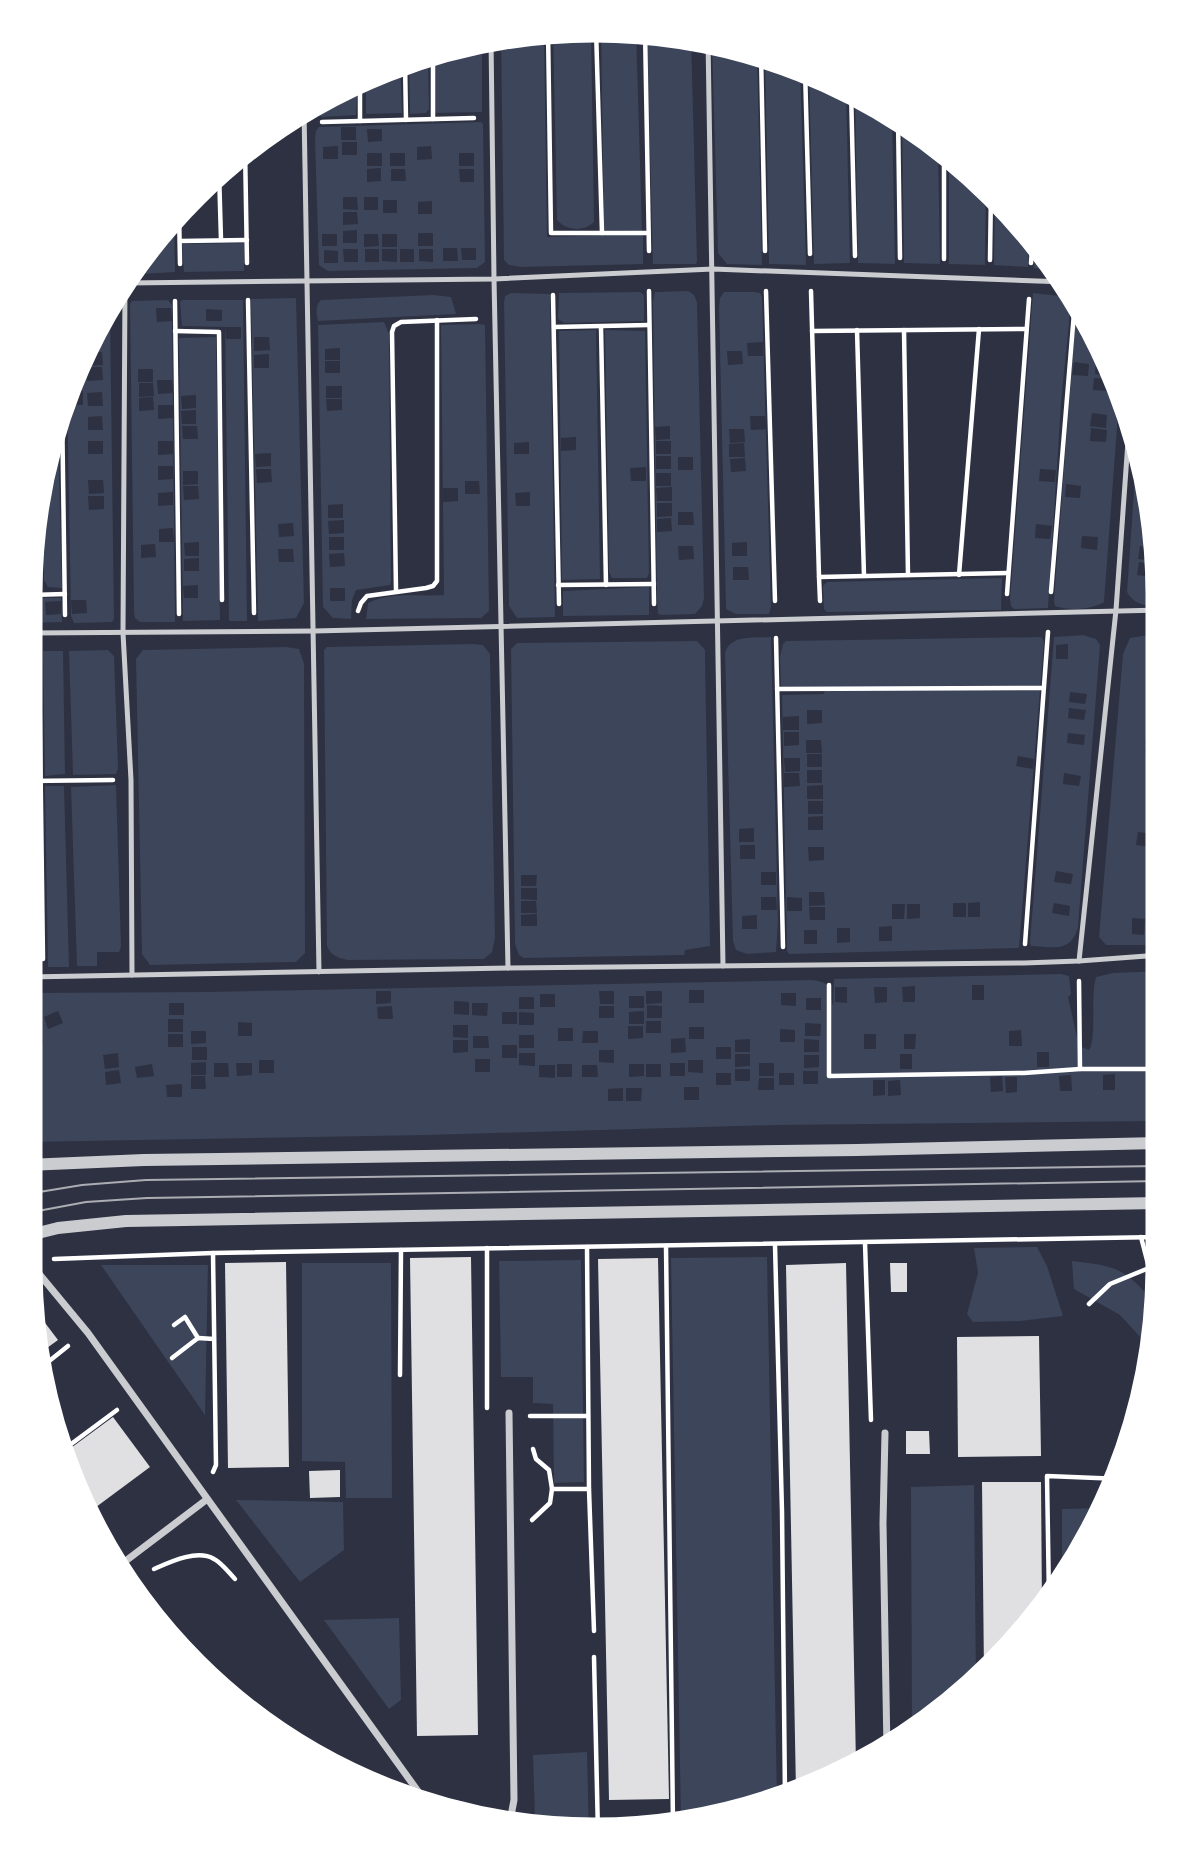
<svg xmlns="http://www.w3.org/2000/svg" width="1189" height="1861" viewBox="0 0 1189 1861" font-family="'Titillium Web',sans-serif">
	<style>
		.green { fill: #3c4559; fill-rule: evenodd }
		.building { fill: #e0e0e3 }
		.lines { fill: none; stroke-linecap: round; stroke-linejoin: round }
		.path { stroke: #fff; stroke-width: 4.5 }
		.service { stroke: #caccd0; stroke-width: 5 }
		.minor { stroke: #caccd0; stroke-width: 7 }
		.tertiary { stroke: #caccd0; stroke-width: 12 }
		.tram { stroke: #abadb3; stroke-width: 2 }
		.rim { fill: none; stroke: #fff; stroke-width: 9 }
	</style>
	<rect width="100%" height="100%" fill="#2d3142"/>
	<g class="green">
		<path d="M553,28l38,1 3,193c-11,10 -27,9 -37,-2z"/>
		<polygon points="601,29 602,34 615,34 616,29 621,30 622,38 635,38 636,30 642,231 604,230"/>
		<polygon points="544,30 547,237 642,234 643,236 643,264 521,267 509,265 504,260 501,37 529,32 529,39 543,39 543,32 533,31"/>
		<polygon points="647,30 668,31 691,36 697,261 696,264 653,264"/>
		<polygon points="482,40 482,112 435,113 435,50 447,46"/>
		<polygon points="712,41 723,44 723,52 737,52 737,47 757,52 762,265 727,264 718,253"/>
		<polygon points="428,53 429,109 426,113 410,114 409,60"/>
		<polygon points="765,54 800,67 806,265 769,264"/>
		<polygon points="400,63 402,113 366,114 366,76"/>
		<polygon points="809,71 831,81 831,89 846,88 850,263 814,264"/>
		<polygon points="358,79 356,115 322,117 317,115 315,102 343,85"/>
		<polygon points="855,91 878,102 892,112 895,264 858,263"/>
		<polygon points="902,119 903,132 916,132 917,130 938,145 940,264 904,263"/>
		<path d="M481,122l2,2 2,138 -8,6 -149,3 -9,-6 -4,-125 1,-9 3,-4zM341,127h15v13h-15zM367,129h15v12l-14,1zM342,142h15v13h-15zM338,146v13h-15v-12zM431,146l1,13 -15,1v-13zM367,153h15v13h-15zM390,153h15v13h-15zM459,153h15v13h-15zM381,168v13l-14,1v-13zM391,169h14l1,12h-15zM459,169h15v13h-14zM343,197h14l1,13 -15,-1zM364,197h14v13h-14zM383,200h14v13h-14zM432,201v13h-14v-12zM343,212h14l1,12 -15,1zM357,230v13h-14v-12zM418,233h15v13h-15zM322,234h15v12h-15zM364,234h14l1,12 -15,1zM382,234h15v13h-15zM443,248h14l1,13h-15zM461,248h15v12h-14zM343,249h15v13h-14zM365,249h14v13h-14zM382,249h15v13l-15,-1zM400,249h14v13h-14zM419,249h14v13l-14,-1zM324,250l14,1v12h-14z"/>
		<polygon points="949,153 969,167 986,185 985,265 949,264"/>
		<polygon points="995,195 1030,232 1028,267 994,265"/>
		<polygon points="174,213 175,272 141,274 136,270 167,220"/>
		<polygon points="1036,239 1058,270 1034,268"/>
		<polygon points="244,243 244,271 184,272 182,244"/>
		<path d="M688,291l6,4 3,7 7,296 -2,8 -7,8 -33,1 -4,-1 -1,-15 -4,-298 2,-9zM670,426v13l-14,1 -1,-13zM656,441h15v13h-15zM656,456h15v13h-15zM678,457h15v13h-15zM656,473h15v13h-15zM672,487v14h-15l-1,-13zM657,503h15v13l-15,1zM678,512h15l1,13h-16zM671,518l1,13 -15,1v-13zM678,546h15l1,13 -15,1z"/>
		<polygon points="640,292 644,295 644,321 564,323 558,319 559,293"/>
		<path d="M724,292h31l5,1 2,4 9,309 -2,8h-33l-10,-5 -7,-302 1,-9zM763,342v14h-15l-1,-13zM727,351h15l1,13 -15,1zM765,416l1,13 -15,1 -1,-14zM729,429h15l1,13 -15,1zM744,443l1,14h-16v-13zM730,459l15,-1 1,13 -15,1zM747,542v14h-15v-13zM733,567h15l1,13h-16z"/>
		<path d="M511,293l39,1 5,323 -38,1 -8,-12 -5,-304 1,-6zM529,442v12h-15v-11zM530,492v14h-14l-1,-13z"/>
		<path d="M1033,293l36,4 2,5 -10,101 -13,205 -34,1 -3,-3 -1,-6zM1040,469l16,1 -1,12 -16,-1zM1036,524l16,2 -2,13 -15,-1z"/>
		<path d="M433,295l18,2 5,17 -138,7c-2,-8 -3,-15 3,-21z"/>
		<path d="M296,298l8,305 -8,15 -38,3 -7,-322zM254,337h15l1,13 -16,1zM269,354v14h-15v-13zM271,453v13l-15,1 -1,-13zM256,469h15l1,13 -15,1zM293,523l1,13 -15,1 -1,-13zM293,549l1,13h-15l-1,-13z"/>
		<path d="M168,300l4,5 3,317h-35l-5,-4 -1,-6 -4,-308 2,-3zM156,308h15l1,13 -15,1zM138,369h15v13h-15zM157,380h15l1,13 -15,1zM153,383l1,13 -15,1v-14zM153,397l1,13 -15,1v-13zM158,405h15v13l-15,1zM173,441v13l-15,1v-14zM158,466h15v13l-15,1zM173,492v13l-15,1v-13zM173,528l1,14h-15v-13zM155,544l1,13 -15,1v-13z"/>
		<path d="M182,300h61l4,321h-18l-4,-294 -43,-1 -2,-24zM206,309l16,1v11h-16zM225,327h16v12h-15z"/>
		<path d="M1077,300l31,53 -10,-1 -1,7 14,1 1,3 -16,-1 -1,12 16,2 1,-12 8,23 -16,215c-12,8 -36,9 -49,4l-1,-6zM1074,362l15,2 -1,12 -16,-1zM1094,378l17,1 -2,12 -16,-1zM1092,413l15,2 -1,13 -16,-2zM1091,428l16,2 -1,12 -16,-1zM1066,484l15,2 -1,12 -15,-1zM1082,536l16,1 -1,13 -16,-2z"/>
		<path d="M110,312l4,307 -2,3 -35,1h-3l-3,-7 -4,-231 3,-8zM87,352h15l1,13 -15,1zM87,367h15l1,13 -16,1zM83,391v14h-15v-13zM102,392l1,14h-15l-1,-13zM88,417l14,-1 1,14h-15zM103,441v13h-15v-13zM88,480h15l1,13 -15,1zM88,496h16v13l-15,1zM71,600h15l1,13 -15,1z"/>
		<path d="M384,322l5,12 2,247 -1,4 -34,5 -4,10 -1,19 -18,-1 -10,-11 -5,-282zM340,348v12h-15v-11zM325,361h15v12h-15zM326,386h16v12h-16zM326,399h16v11l-15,1zM343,504v14h-15v-13zM344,520v13l-15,1 -1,-13zM329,537h15v13h-15zM344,553l1,13 -15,1 -1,-13zM330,588h15v13h-15z"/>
		<path d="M480,324l5,1 4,286 -8,7 -115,1 2,-16c23,-12 51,-6 76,-8l-3,-270zM465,481h14l1,13h-15zM443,488h15v13l-15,1z"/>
		<path d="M596,330l4,249 -38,1 -3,-249zM576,437v13l-15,1v-13z"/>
		<path d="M605,330l40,1 4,242 -2,5h-35l-3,-6zM646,467v14h-15l-1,-13z"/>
		<path d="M216,337l4,283 -37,1 -4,-283zM196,395v13l-14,1 -1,-13zM196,410v14h-14l-1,-13zM182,426h15l1,13h-15zM183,471h15v13l-15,1zM183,486h15l1,13 -15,1zM199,542v14h-14l-1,-13zM199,558v13h-15v-12zM198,585v13h-14l-1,-12z"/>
		<polygon points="58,421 58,436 62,588 48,587 44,580 42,481"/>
		<path d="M1138,434l5,14 4,24h-2l-1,7 5,3 -5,-1v7l7,3h-7l-1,6 9,1 3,20 -13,-2 -1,7 15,1 6,34 -1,48c-14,0 -26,0 -34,-14zM1140,546l15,3 -1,12 -16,-2zM1139,562l15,2 -1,13 -16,-2z"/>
		<polygon points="33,512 35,583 34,589 31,589 31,520"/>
		<polygon points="1002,578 1001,610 827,612 824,609 823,586 827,582"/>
		<polygon points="649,587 649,615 563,616 563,591"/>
		<path d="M31,598h30l1,24 -32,1zM61,601v13l-15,1 -1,-13z"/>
		<path d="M1161,633v34l-7,-1 -1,7 8,1v2l-8,-1 -1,6 9,2v3l-9,-2 -1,7 10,2v4l-10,-2 -2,7 12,3v18l-13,-2 -2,12 15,3v3l-14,-3 -2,7 16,5 -15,-2 -1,7 15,3 1,-4 -16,193h-39l-7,-8 24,-283 7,-16zM1138,832l15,2 -2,13 -15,-2zM1132,918l13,1 -1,16 -12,-1z"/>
		<path d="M1083,635l13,4 4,6 -22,282c-7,26 -24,20 -47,19l-1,-4 24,-305zM1068,644v15h-12v-14zM1070,692l17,2 -2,10 -16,-2zM1069,708l17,2 -2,10 -16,-2zM1068,733l17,2 -1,10 -17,-2zM1064,773l17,3 -2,10 -16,-2zM1056,871l17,3 -2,10 -17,-2zM1054,903l16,3 -1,10 -17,-3z"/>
		<path d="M771,637l7,286 -2,29 -29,2 -11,-4 -3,-9 -8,-288c5,-19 30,-15 46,-16zM754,828v14h-15v-13zM740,845h15v14h-15zM761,872h15v13h-15zM761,897h15l1,13h-16zM757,915v14h-15v-13z"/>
		<path d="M1041,637l3,4 -25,307 -230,6 -2,-3 -5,-256 42,-1 1,-6 -44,-1 -1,-30 3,-13 3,-3zM822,710v13l-15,1v-14zM799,716v14h-16v-13zM784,732h15v13l-15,1zM806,740h15l1,13h-16zM807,754h15v13h-15zM1018,756l16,3 -1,10 -17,-3zM784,758h16v13l-15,1zM807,770h15v13h-15zM784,773h15l1,13 -16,1zM823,785v14h-16v-13zM808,801h15v13h-15zM823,816v14h-15v-13zM808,847h16v13l-15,1zM809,892h15l1,13 -16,1zM787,897l15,1v13h-15zM980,902v15h-12v-14zM953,903h13v14h-13zM892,904h13l-1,15h-12zM907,904h13v14l-13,1zM809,907h16v13h-15zM892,926v15h-13v-14zM837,928h13v14l-13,1zM804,930h13v14h-13z"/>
		<path d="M697,641l8,9v7l5,289 -25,4 -1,5 -160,3 -5,-3 -4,-11 -4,-295 6,-6zM521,875h16l-1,11h-15zM521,888h16v12l-16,-1zM521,901h15l1,12h-16zM537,914v12h-16v-11z"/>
		<path d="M472,644l11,1 7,9 5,284 -3,14 -8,7 -136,1c-10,-2 -17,-4 -21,-14l-3,-296 3,-3z"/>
		<polygon points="286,647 299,649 304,664 305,953 296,962 150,965 142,954 136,659 143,650"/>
		<polygon points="108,650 114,656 118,768 116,774 73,775 69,651"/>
		<polygon points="30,651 35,651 36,776 29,776 30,749 36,749 36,742 30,742 30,739 35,738 35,732 30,732 30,692 33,691 33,685 30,685"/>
		<polygon points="43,651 63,651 65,774 45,776"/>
		<polygon points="116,785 121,947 119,952 97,952 97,966 77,966 71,787"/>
		<polygon points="45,786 64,786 69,967 48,967"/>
		<polygon points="29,787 36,787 39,968 28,968 29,913 38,912 37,900 29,900 29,897 37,897 37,885 29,885 29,883 37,882 37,870 29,870 29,867 37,866 36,854 29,854 29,852 37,852 36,840 29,840 29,814 36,813 36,801 29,801"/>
		<path d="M1160,971l-1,57h-5l1,14 4,1v6h-2l2,72 -383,4 -349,10 -400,7 1,-105 2,8 13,-3 -2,-10 -13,2v-3l11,-4 -2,-6 -9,3v-15l4,-3 -4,-13 181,-1 603,-12c22,3 16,8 21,26l1,-27 227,-5 8,2 2,18 -3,3 11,49 10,4c8,-12 1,-54 7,-73l17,-4zM972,985h12v15h-12zM915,986v16h-12l-1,-15zM835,987h12v16l-12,-1zM874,987h13v15l-12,1zM689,990h15v13h-15zM391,991v12l-15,1v-13zM599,991h15v13h-14zM646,991h16v12l-16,1zM781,993h15v13l-15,-1zM540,994h15v13h-15zM629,996h15v12h-15zM519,997h15v12h-15zM806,998h15v12h-15zM454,1001l15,1v13l-15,-1zM169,1003h15v12h-15zM472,1003h16l-1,13 -15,-1zM647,1005l15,1v12h-15zM392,1006l1,13h-15l-1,-12zM599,1006h15v12h-15zM58,1011l5,12 -15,6 -4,-12zM644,1011v13h-15v-12zM502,1012h15v12h-15zM519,1012l15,1v12h-15zM168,1019h15v13h-15zM646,1021h15v12h-15zM238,1022l14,1v13h-14zM805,1023l16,1 -1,12h-15zM453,1025h15v13l-15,-1zM628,1026h15v12l-15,1zM689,1027h15v12h-15zM558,1028h15v13h-15zM780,1029l15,1v12h-15zM1021,1030l1,16h-13v-15zM191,1031h15v12l-15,1zM583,1031h15v12h-16zM168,1034h15v13h-15zM864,1034h12v15h-12zM904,1034h12l-1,15h-11zM519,1035h15v13h-15zM473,1036h15l1,12h-16zM685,1038l1,14 -15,1v-14zM750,1039v13h-15v-12zM804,1039l15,1v12h-15zM453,1040h15v12l-15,1zM502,1045h15v13h-15zM192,1047h15v13h-15zM716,1047h15v12h-15zM599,1050h15v13l-15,-1zM1037,1052h12v15h-12zM118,1053l1,14 -14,2 -2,-14zM519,1053h16v13l-16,-1zM735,1054h15v12l-15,1zM900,1054h12v15h-12zM804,1055h15v12l-15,1zM475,1059h15v13h-15zM259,1060h15v13h-15zM688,1060h15v13l-15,-1zM206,1062v13h-15v-12zM214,1063h14l1,14h-15zM236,1063h16v12l-15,1zM685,1063v13h-15v-13zM759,1063h15v13h-15zM152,1064l2,12 -17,2 -2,-11zM557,1064h15v13h-15zM629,1064h15v12l-15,1zM646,1064h15v13h-15zM539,1065h16v13l-16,-1zM582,1065h15l1,12h-16zM735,1069h15v12h-15zM119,1070l2,13 -15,2 -1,-13zM803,1071h15v13h-15zM716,1073h15v12h-15zM779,1073h15v12h-15zM1115,1074v16h-12v-15zM1071,1075l1,16h-12l-1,-15zM191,1076h14l1,13h-15zM1002,1076l1,15 -12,1 -1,-15zM1005,1077h12v15l-11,1zM759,1078h15v12h-16zM873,1080h12v15l-12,1zM900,1080l1,15 -13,1v-15zM182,1084v13h-15l-1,-12zM699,1087v13h-15v-13zM623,1088v13h-15v-12zM626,1088h16l-1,13h-15z"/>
		<polygon points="1037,1247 1047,1266 1063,1316 1020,1321 973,1322 967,1314 978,1273 974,1248"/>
		<polygon points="767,1257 777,1799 742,1815 681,1823 671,1258"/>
		<polygon points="581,1260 584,1482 554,1483 553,1404 533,1403 533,1377 501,1377 499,1261"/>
		<path d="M1072,1261c49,5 54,9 86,46v33l-3,13 -35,-38 -46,-26z"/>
		<polygon points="302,1263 391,1263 392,1498 346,1498 345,1462 302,1461"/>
		<polygon points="101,1265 208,1265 205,1415"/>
		<polygon points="974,1485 976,1682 912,1737 911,1487"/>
		<polygon points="236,1500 343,1502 344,1550 300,1582"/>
		<polygon points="1104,1508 1062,1576 1062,1509"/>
		<polygon points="399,1618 401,1700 389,1709 324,1620"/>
		<polygon points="587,1752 589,1834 540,1826 535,1819 533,1755"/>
	</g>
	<g class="building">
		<polygon points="471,1257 478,1735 417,1736 410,1258"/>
		<polygon points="658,1258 669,1799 609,1800 598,1259"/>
		<polygon points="286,1262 289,1467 228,1468 225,1263"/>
		<polygon points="846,1263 856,1764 796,1791 786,1265"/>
		<polygon points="890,1263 907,1263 907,1292 891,1292"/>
		<polygon points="33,1307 58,1340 40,1353"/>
		<polygon points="1039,1336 1041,1456 958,1457 957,1337"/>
		<polygon points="113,1417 150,1467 88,1513 60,1456"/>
		<polygon points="906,1431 929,1431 930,1454 906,1454"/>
		<polygon points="340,1470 340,1497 310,1498 309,1471"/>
		<polygon points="982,1482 1041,1482 1042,1608 1022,1641 984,1674"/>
	</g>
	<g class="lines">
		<g class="path">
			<polyline points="548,29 551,233 648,233"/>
			<polyline points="596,29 602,233"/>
			<polyline points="645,30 649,251"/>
			<polyline points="433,51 433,119"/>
			<polyline points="761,53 765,251"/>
			<polyline points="405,62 406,120"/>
			<polyline points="805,69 810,254"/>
			<polyline points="360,79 360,121"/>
			<polyline points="851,90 855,256"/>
			<polyline points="898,117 900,258"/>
			<polyline points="322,122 474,118"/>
			<polyline points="245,147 247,263"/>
			<polyline points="944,149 944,259"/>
			<polyline points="219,171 221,240"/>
			<polyline points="179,209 180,264"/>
			<polyline points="180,241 247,240"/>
			<polyline points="990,260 991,190"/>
			<polyline points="1031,263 1033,236"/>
			<polyline points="649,291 654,604"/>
			<polyline points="766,291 775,601"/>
			<polyline points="811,291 819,577 1008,573"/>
			<polyline points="553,295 559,604"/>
			<polyline points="248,300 254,613"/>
			<polyline points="175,301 179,614"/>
			<polyline points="554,327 649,325"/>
			<polyline points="601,327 606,585"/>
			<polyline points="857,330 864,576"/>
			<polyline points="904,330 908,575"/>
			<polyline points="175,331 219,332 222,600"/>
			<polyline points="812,331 1026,329"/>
			<polyline points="62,405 65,615"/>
			<polyline points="37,499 39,595"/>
			<polyline points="959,575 979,329"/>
			<polyline points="819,577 820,601"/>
			<polyline points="558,585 654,584"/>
			<polyline points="396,590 392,332 394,326 401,322 476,319"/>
			<polyline points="1051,592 1075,301"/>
			<polyline points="1007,594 1029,299"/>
			<polyline points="31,595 65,594"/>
			<polyline points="358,611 361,603 367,596 426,588 433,586 437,581 437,320"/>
			<polyline points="776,638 783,947"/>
			<polyline points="39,652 43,959"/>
			<polyline points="777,689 1044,688"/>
			<polyline points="29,781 113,780"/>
			<polyline points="1151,937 1150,922 1160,813"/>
			<polyline points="1025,944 1048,632"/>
			<polyline points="1079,981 1080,1069 1159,1069"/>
			<polyline points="829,985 829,1076 1024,1073 1080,1069"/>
			<polyline points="1141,1237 1149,1268 1158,1285"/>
			<polyline points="865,1243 871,1420"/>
			<polyline points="775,1245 782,1511 785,1796"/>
			<polyline points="666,1246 673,1824"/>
			<polyline points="487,1248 487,1408"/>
			<polyline points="54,1259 213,1253 1158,1237"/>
			<polyline points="1089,1304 1110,1284 1149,1268"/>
			<polyline points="174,1325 185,1317 198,1338"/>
			<polyline points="172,1358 198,1338 214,1339"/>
			<polyline points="43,1366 68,1346"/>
			<polyline points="400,1375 401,1250"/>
			<polyline points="530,1416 588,1416"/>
			<polyline points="59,1453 117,1410"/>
			<polyline points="213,1472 216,1465 213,1253"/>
			<polyline points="552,1489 589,1489 587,1247"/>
			<polyline points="589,1489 594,1631"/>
			<polyline points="532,1520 550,1503 552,1489 549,1470 536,1459 533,1449"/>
			<path d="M154,1569c16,-7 43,-20 60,-10 8,4 15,14 21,20"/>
			<polyline points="1049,1598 1047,1476 1121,1479"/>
			<polyline points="594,1657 598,1834"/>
		</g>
		<g class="service">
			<polyline points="491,38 494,279 508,968"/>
			<polyline points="708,40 723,966"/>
			<polyline points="304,110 319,972"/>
			<polyline points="128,283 494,279 713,269 1066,282"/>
			<polyline points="125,287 123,633 131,780 132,975"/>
			<polyline points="30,633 314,631 1161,610"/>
			<polyline points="1079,961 1116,610 1130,413"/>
			<polyline points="28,977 508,968 1024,963 1079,961 1160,955"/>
		</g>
		<g class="minor">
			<polyline points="26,1258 88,1333 430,1808"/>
			<polyline points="509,1413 514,1800 510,1821"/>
			<polyline points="885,1433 883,1523 887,1750"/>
			<polyline points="115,1569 206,1500"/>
		</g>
		<g class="tertiary">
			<polyline points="27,1165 144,1160 857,1150 1159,1143"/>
			<polyline points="26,1236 58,1228 126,1221 1159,1203"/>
		</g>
		<g class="tram">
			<polyline points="27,1194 82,1185 146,1180 1159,1166"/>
			<polyline points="27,1213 86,1202 147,1198 1159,1181"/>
		</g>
	</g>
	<path d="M0 0H1189V1861H0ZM594 38H594A556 556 0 0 1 1150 594V1266A556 556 0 0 1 594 1822H594A556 556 0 0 1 38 1266V594A556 556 0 0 1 594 38Z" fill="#fff" fill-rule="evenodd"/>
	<path class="rim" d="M594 38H594A556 556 0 0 1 1150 594V1266A556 556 0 0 1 594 1822H594A556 556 0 0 1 38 1266V594A556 556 0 0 1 594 38Z"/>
</svg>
